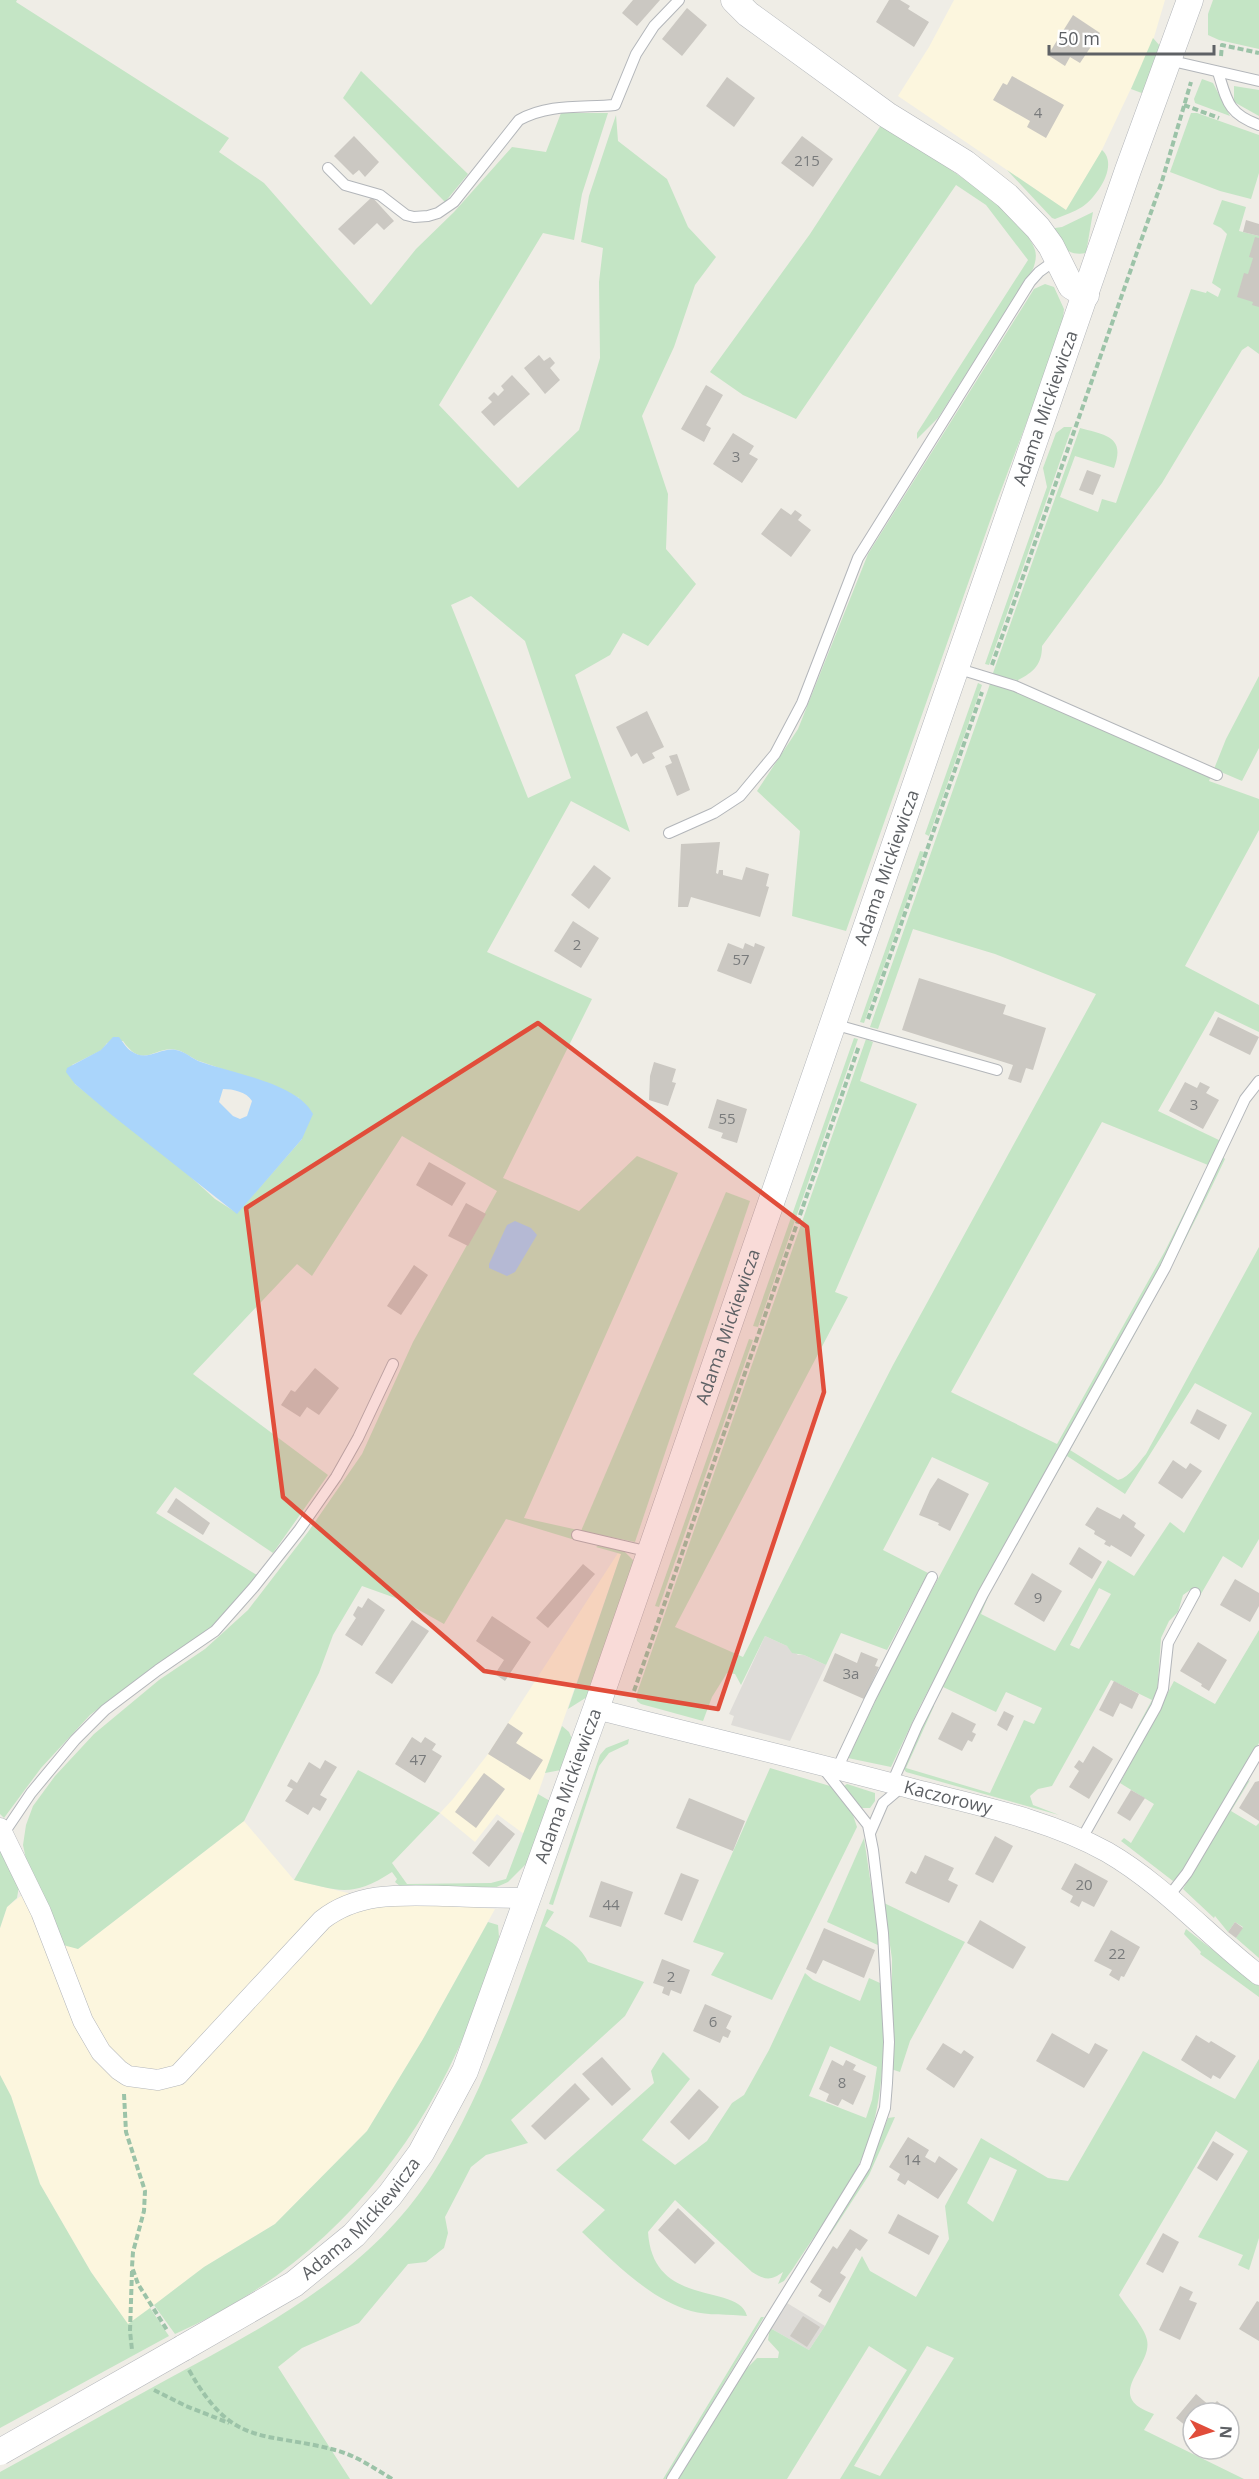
<svg xmlns="http://www.w3.org/2000/svg" width="1259" height="2479" viewBox="0 0 1259 2479" font-family="'Open Sans',sans-serif">
	<style>
		.commercial { fill: #fcf6de }
		.industrial { fill: #dedcd8 }
		.green { fill: #c4e5c5; fill-rule: evenodd }
		.water { fill: #aad5fb; fill-rule: evenodd }
		.building { fill: #cbc8c2 }
		.lines { fill: none; stroke-linecap: round; stroke-linejoin: round }
		.service-casing { stroke: #b3b6ba; stroke-width: 12 }
		.minor-casing { stroke: #b3b6ba; stroke-width: 21 }
		.tertiary-casing { stroke: #b3b6ba; stroke-width: 27 }
		.path { stroke: #9cc3a8; stroke-width: 4; stroke-dasharray: 6 3; stroke-linecap: butt }
		.service { stroke: #fff; stroke-width: 10 }
		.minor { stroke: #fff; stroke-width: 20 }
		.tertiary { stroke: #fff; stroke-width: 26 }
		.tertiary-bridge-casing { stroke: #b3b6ba; stroke-width: 27; stroke-linecap: butt }
		.tertiary-bridge { stroke: #fff; stroke-width: 26 }
		.marked { fill: #e14d3a; fill-opacity: 0.2; stroke: #e14d3a; stroke-width: 4.5; stroke-linejoin: round }
		.labels { text-anchor: middle; stroke-width: 5; stroke-linejoin: round; paint-order: stroke }
		.number-label { font-size: 15px; fill: #797b7c }
		.street-label { font-size: 18px; fill: #5e6165; stroke: #fff }
	</style>
	<rect width="100%" height="100%" fill="#efede6"/>
	<g class="commercial">
		<polygon points="954,0 1165,0 1152,44 1100,154 1066,210 898,96 929,47"/>
		<polygon points="618,1553 621,1554 524,1834 497,1814 475,1842 440,1813 453,1799 488,1754"/>
		<polygon points="244,1821 294,1880 348,1893 360,1906 444,1904 495,1909 423,2039 367,2131 275,2224 204,2267 128,2325 91,2272 40,2184 11,2096 0,2075 0,1928 7,1907 37,1883 78,1949"/>
	</g>
	<g class="industrial">
		<polygon points="765,1636 787,1646 798,1655 804,1655 826,1665 790,1741 731,1725 734,1716 729,1714"/>
		<polygon points="787,2303 825,2326 809,2350 770,2328"/>
	</g>
	<g class="green">
		<path d="M0,0h17l-1,2 213,136 -10,14 45,31 107,122 45,-56 38,-37 58,-65 34,5 15,-39h47l-26,81 -8,46 -31,-7 -104,172 79,83 61,-58 21,-72 -1,-76 4,-34 -22,-6 8,-46 27,-81 2,26 49,38 21,48 28,30 -21,28 -21,62 -32,69 26,78 -2,55 30,35 -48,62 -25,-13 -13,22 -35,20 55,157 -59,-31 -84,151 105,47 -89,179 76,33 58,-55 41,17 -154,345 54,12 -3,10 -69,-21 -62,105 -43,-24 -39,-14 -29,49 -14,38 -75,148 -166,128 -15,-4 -36,-81 -4,-19 3,-20 7,-19 22,-30 39,-42 65,-54 46,-31 43,-39 60,-78 54,-78 51,-112 84,-151 -95,-55 -90,140 -15,-12 -104,110 135,101 -55,78 -98,-66 -19,26 101,62 -36,45 -29,25 -44,26 -58,44 -49,53 -37,50 -4,-4zM471,596l54,45 46,137 -43,20 -77,-193zM123,1041c21,30 31,4 54,9 9,2 16,10 25,12 33,12 65,21 97,36l3,41 -65,74 -22,-14 -34,-31 -106,-84 -3,-19 30,-15 5,-7z"/>
		<polygon points="1213,0 1259,0 1259,49 1219,40 1208,35 1208,14"/>
		<polygon points="1153,38 1160,46 1147,95 1131,89"/>
		<polygon points="361,71 468,174 445,202 343,98"/>
		<polygon points="1202,79 1213,83 1230,116 1195,103 1194,99"/>
		<polygon points="1234,86 1259,90 1259,116 1234,102"/>
		<polygon points="1191,113 1197,113 1259,135 1259,173 1251,199 1220,191 1170,172"/>
		<path d="M881,125c38,25 140,83 154,125 2,7 0,13 -2,19l-95,149 -21,21v-6l111,-173 -42,-55 -30,-20 -160,234 -53,-24 -33,-23 100,-138z"/>
		<path d="M1102,150c17,15 -5,47 -20,57 -8,5 -18,8 -27,12l-3,-1 -45,-48 59,40z"/>
		<path d="M1222,200l24,7 -7,24 20,5v118l-11,-8 -6,4 -80,133 -120,163c0,18 -8,26 -24,34l1,3 195,86 12,-30 33,-63v72l-17,33 -28,-12 -5,12 50,18v31l-74,136 74,39v27l-44,-21 -57,100 63,30 -59,122 -183,331 -59,112 -29,61 -43,-9 50,-104 91,-171 -57,-26 -49,93 45,23 -41,77 -46,-17 -15,32 -22,-10 -12,-2 -5,-7 -22,-10 -24,49 -6,-11 -8,-1 -15,24 -9,24 -62,-17 -4,-3 -1,-5 230,-657 7,3 -13,39 57,23 -82,188 13,5 -173,330 68,30 150,-292 203,-371 -101,-40 -82,-25 -35,100 -8,-2 120,-343 2,-2 18,8 7,-10 -23,-4 -1,-3 87,-245c25,7 46,8 34,40l-39,-12 -15,41 38,15 4,-13 14,4 75,-214 15,4 1,-2 11,6 3,-8 -9,-6 15,-49 -6,-6 -8,-4zM1102,1122l106,43 -43,86 -108,193 -106,-52z"/>
		<path d="M1093,212l-7,41c-20,4 -27,-10 -38,-24l14,-2z"/>
		<polygon points="1045,284 1054,287 1064,309 1062,328 997,501 846,931 792,916 800,831 757,791 798,729 868,554 1034,289"/>
		<polygon points="1064,427 1072,427 989,665 985,664 1047,487 1043,468 1056,433"/>
		<polygon points="978,683 982,685 929,836 925,834"/>
		<polygon points="920,851 924,852 864,1023 860,1022"/>
		<polygon points="854,1038 858,1039 758,1327 753,1326"/>
		<path d="M1223,1157l2,2c-47,100 -101,195 -155,291l48,30c12,-3 20,-17 28,-26l113,-207v292l-17,29 -19,-12 -29,50 3,-15 -4,-3 -10,7 -5,17 -9,9 -8,17 -4,57 -26,52 -5,1 26,-48 -41,-20 -59,106 -14,3 -8,7 3,9 26,10 -153,-43 -3,-4 29,-62h2l-28,62 84,25 34,-73 10,4 8,-16 -36,-16 -10,20 -53,-25 -3,6 -1,-1 50,-101 1,1 -9,22 74,37 53,-91 26,16 36,-54 14,11 68,-120 -57,-30 -70,111 -58,-38 -24,41c62,-112 129,-223 180,-340zM1099,1588l12,6 -32,55 -9,-4z"/>
		<polygon points="726,1192 750,1201 635,1542 581,1531"/>
		<polygon points="749,1339 753,1340 659,1607 655,1606"/>
		<polygon points="599,1545 623,1550 634,1561 587,1697 568,1709 621,1554 596,1547"/>
		<polygon points="1259,1630 1259,1743 1188,1866 1173,1881 1121,1841 1124,1838 1131,1843 1154,1804 1120,1783 1174,1681 1215,1704"/>
		<polygon points="562,1726 569,1732 572,1739 561,1770 545,1773"/>
		<polygon points="629,1739 628,1744 609,1753 599,1766 553,1905 549,1904 600,1755 606,1748"/>
		<polygon points="770,1768 830,1786 853,1815 857,1827 772,2000 711,1975 724,1953 693,1942"/>
		<path d="M358,1770l82,43 -48,50 15,21 84,-1 15,-4 32,-85 12,7 -20,59 -22,22 -16,7 -91,-2 -6,-5 2,-3 -5,-7c-41,27 -55,18 -98,8z"/>
		<polygon points="1250,1780 1231,1811 1256,1826 1259,1823 1259,1958 1236,1938 1243,1927 1235,1922 1228,1932 1215,1916 1214,1918 1183,1889 1247,1782"/>
		<polygon points="847,1784 875,1793 875,1801 870,1808 860,1808 844,1786"/>
		<polygon points="864,1838 880,1946 827,1922"/>
		<polygon points="0,1843 19,1886 17,1898 7,1907 0,1928"/>
		<polygon points="884,1903 965,1942 910,2041 900,2072 891,2069 892,1959"/>
		<path d="M547,1909l7,3 -9,14c17,10 34,17 43,36l56,20 -19,34 -114,104 17,23 -42,12 -15,12 -26,50 3,16 -4,15 -18,14 -18,2 -49,59 -57,25 -24,19 72,112h-350v-7c55,-30 111,-62 166,-92 100,-54 203,-107 266,-205 52,-80 83,-178 115,-266z"/>
		<path d="M488,1922l10,3 1,12c-50,178 -153,321 -324,397l-21,-29 50,-38 71,-43 92,-93 56,-92z"/>
		<polygon points="1186,1929 1259,1986 1259,1997 1200,1954 1201,1952 1184,1934"/>
		<path d="M805,1973l8,7 47,21 9,-23 11,5v-5l3,8c2,64 2,134 -31,192 -18,31 -40,61 -60,92l-8,11 -6,3 5,-12c-12,9 -18,8 -31,0l-77,-72 -27,32c5,78 91,50 99,84 -18,-2 -39,0 -56,-5 -42,-12 -78,-50 -109,-79l23,-22 -49,-40 98,-87 -3,-12 12,-19 27,27 -48,61 33,25 32,-24 25,-38 12,-8 25,-45zM830,2046l47,21 -5,33 -6,18 -57,-22z"/>
		<path d="M1143,2051l92,48 24,-40v179l-10,32 -11,-5 5,-10 -45,-18 50,-86 -32,-20 -97,164c7,11 26,33 28,45 6,27 -46,56 7,74l-10,16 100,49h-404l67,-109 -38,-24 -82,133h-110l66,-107 14,-14h21l1,-6 -11,-12 2,-12 39,22 16,-24 37,-70 8,15 46,26 33,-58 -4,-33 36,-68 67,40 20,3zM990,2157l27,13 -24,52 -26,-19zM927,2346l27,12 -74,118 -26,-10z"/>
		<polygon points="0,2075 11,2096 40,2184 91,2272 128,2324 150,2308 169,2336 0,2428"/>
		<polygon points="895,2117 869,2175 830,2235 829,2232 865,2174 888,2118"/>
		<polygon points="761,2317 764,2317 666,2479 663,2479"/>
	</g>
	<g class="water">
		<path d="M113,1037h6c4,5 7,11 12,14 16,12 29,-4 45,-1 9,1 16,9 25,12 30,11 97,21 112,52l-11,25 -65,75 -124,-98 -38,-32 -9,-12 1,-4 34,-18zM223,1089c10,0 24,3 29,12l-5,15 -7,3 -7,-3 -14,-14z"/>
		<polygon points="515,1221 531,1228 537,1235 515,1272 507,1276 489,1268 489,1264 507,1225"/>
	</g>
	<g class="building">
		<polygon points="633,0 660,0 637,26 622,13"/>
		<polygon points="889,0 900,0 910,6 908,9 929,22 914,47 876,22"/>
		<polygon points="687,8 707,25 682,56 662,39"/>
		<polygon points="1073,15 1100,33 1080,63 1070,57 1065,66 1048,55"/>
		<polygon points="1012,76 1064,105 1046,138 1027,127 1030,121 993,100 1003,83 1007,85"/>
		<polygon points="727,77 755,98 734,127 706,106"/>
		<polygon points="354,136 379,162 365,177 359,170 353,175 334,156"/>
		<polygon points="802,136 833,159 813,187 781,163"/>
		<polygon points="372,197 394,221 384,230 377,223 354,245 338,229"/>
		<polygon points="1246,220 1259,224 1259,236 1243,232"/>
		<polygon points="1255,237 1259,238 1259,307 1252,305 1253,302 1237,297 1244,273 1248,274 1253,258 1249,257"/>
		<polygon points="539,355 544,361 550,357 555,363 550,368 560,380 545,394 524,368"/>
		<polygon points="512,375 530,394 494,426 481,412 492,402 488,398 494,392 498,396 504,390 501,386"/>
		<polygon points="706,385 723,395 706,425 711,428 704,442 681,429"/>
		<polygon points="733,433 754,446 749,454 758,459 742,483 713,464"/>
		<polygon points="1087,470 1101,475 1093,495 1079,490"/>
		<polygon points="781,508 791,515 795,510 802,515 798,520 811,530 791,557 761,534"/>
		<polygon points="647,711 664,747 652,753 655,758 643,764 637,753 631,757 616,727"/>
		<polygon points="677,754 690,790 677,796 665,766 672,763 669,756"/>
		<polygon points="720,842 716,873 718,874 719,870 723,870 723,875 742,880 746,867 769,874 766,886 769,887 760,917 691,897 688,907 678,907 681,844"/>
		<polygon points="594,865 611,878 589,909 571,895"/>
		<polygon points="573,921 599,938 581,968 554,951"/>
		<polygon points="728,943 743,949 745,943 754,947 755,943 765,947 751,984 717,971"/>
		<polygon points="919,978 1006,1005 1003,1014 1046,1028 1033,1070 1026,1068 1021,1083 1008,1079 1013,1065 902,1030"/>
		<polygon points="1218,1017 1259,1037 1250,1055 1209,1035"/>
		<polygon points="654,1062 676,1069 672,1082 676,1083 668,1106 649,1100 650,1076"/>
		<polygon points="1185,1082 1197,1088 1200,1082 1210,1087 1206,1093 1219,1100 1203,1129 1169,1111"/>
		<polygon points="717,1099 747,1109 737,1143 721,1138 723,1133 708,1128"/>
		<polygon points="429,1162 466,1183 452,1206 416,1185"/>
		<polygon points="466,1203 486,1214 468,1246 448,1236"/>
		<polygon points="414,1265 428,1275 401,1315 387,1306"/>
		<polygon points="315,1368 339,1388 319,1415 307,1407 300,1417 281,1405 291,1390 295,1392"/>
		<polygon points="1197,1409 1227,1425 1219,1440 1190,1423"/>
		<polygon points="1173,1460 1186,1469 1190,1463 1202,1471 1182,1499 1158,1483"/>
		<polygon points="938,1478 969,1494 950,1531 938,1525 939,1523 919,1515 930,1490"/>
		<polygon points="176,1498 210,1523 203,1535 167,1512"/>
		<polygon points="1097,1507 1120,1519 1123,1514 1136,1523 1134,1527 1145,1535 1131,1557 1111,1545 1110,1547 1104,1544 1106,1541 1094,1534 1095,1531 1085,1525"/>
		<polygon points="1079,1547 1102,1562 1092,1579 1069,1564"/>
		<polygon points="583,1564 595,1574 548,1628 536,1618"/>
		<polygon points="1032,1573 1062,1591 1044,1622 1014,1604"/>
		<polygon points="1235,1579 1259,1593 1259,1606 1250,1622 1220,1605"/>
		<polygon points="368,1598 385,1610 362,1646 345,1635 356,1618 353,1615 358,1606 362,1608"/>
		<polygon points="492,1616 531,1642 505,1681 495,1674 504,1660 476,1641"/>
		<polygon points="412,1620 429,1631 392,1684 375,1673"/>
		<polygon points="1198,1642 1227,1660 1209,1691 1201,1686 1202,1684 1180,1671"/>
		<polygon points="861,1652 878,1659 875,1666 879,1667 864,1699 823,1681 835,1653 857,1663"/>
		<polygon points="1114,1681 1139,1694 1132,1709 1120,1703 1113,1717 1099,1710"/>
		<polygon points="1004,1711 1014,1716 1007,1731 997,1725"/>
		<polygon points="952,1712 976,1724 972,1732 976,1734 972,1742 968,1740 962,1751 938,1739"/>
		<polygon points="508,1723 523,1733 516,1743 543,1760 530,1780 488,1754"/>
		<polygon points="412,1737 421,1743 425,1737 436,1744 432,1750 442,1756 425,1783 395,1764"/>
		<polygon points="1093,1746 1113,1759 1089,1799 1069,1787 1079,1771 1074,1767 1079,1760 1083,1763"/>
		<polygon points="325,1760 337,1767 320,1795 327,1799 320,1811 313,1807 308,1815 285,1801 293,1789 287,1786 291,1779 297,1783 309,1762 320,1769"/>
		<polygon points="484,1773 505,1789 476,1828 455,1812"/>
		<polygon points="1259,1781 1259,1821 1239,1808 1255,1782"/>
		<polygon points="1131,1790 1145,1798 1130,1821 1117,1813"/>
		<polygon points="689,1798 745,1821 733,1851 676,1828"/>
		<polygon points="498,1820 515,1834 489,1867 472,1853"/>
		<polygon points="995,1836 1013,1846 993,1883 975,1874"/>
		<polygon points="925,1855 954,1868 948,1880 958,1885 949,1903 905,1883 911,1871 916,1874"/>
		<polygon points="1075,1863 1108,1881 1094,1907 1082,1901 1079,1907 1070,1902 1073,1896 1061,1889"/>
		<polygon points="681,1873 699,1880 682,1921 664,1914"/>
		<polygon points="601,1881 633,1892 621,1927 589,1917"/>
		<polygon points="980,1920 1026,1947 1013,1969 967,1943"/>
		<polygon points="1235,1922 1243,1928 1236,1938 1228,1932"/>
		<polygon points="824,1928 875,1950 864,1978 823,1960 816,1974 806,1969"/>
		<polygon points="1111,1930 1140,1947 1124,1977 1121,1976 1119,1981 1109,1975 1112,1970 1094,1961"/>
		<polygon points="662,1959 690,1970 681,1994 671,1990 669,1996 662,1993 664,1987 653,1983"/>
		<polygon points="705,2004 732,2016 726,2028 731,2031 728,2038 723,2036 720,2043 693,2031"/>
		<polygon points="1052,2033 1089,2054 1095,2043 1108,2050 1084,2088 1036,2061"/>
		<polygon points="1196,2035 1209,2043 1211,2041 1236,2056 1220,2079 1213,2075 1211,2079 1181,2060"/>
		<polygon points="943,2043 961,2054 964,2050 974,2057 954,2088 926,2069"/>
		<polygon points="602,2057 631,2089 612,2106 582,2074"/>
		<polygon points="832,2060 843,2066 846,2060 856,2065 853,2070 866,2076 853,2105 842,2099 838,2106 826,2101 829,2094 819,2089"/>
		<polygon points="575,2083 590,2099 545,2140 531,2126"/>
		<polygon points="699,2089 719,2107 689,2140 670,2122"/>
		<polygon points="908,2137 929,2150 925,2157 935,2163 939,2156 958,2169 938,2199 908,2180 905,2185 897,2180 900,2174 889,2167"/>
		<polygon points="1213,2141 1234,2154 1217,2181 1197,2168"/>
		<polygon points="678,2208 715,2243 695,2264 658,2230"/>
		<polygon points="898,2214 939,2236 929,2255 888,2233"/>
		<polygon points="850,2229 868,2240 860,2251 856,2248 840,2273 846,2277 830,2303 818,2296 822,2290 810,2282 833,2246 837,2249"/>
		<polygon points="1163,2233 1179,2242 1163,2273 1146,2264"/>
		<polygon points="1180,2286 1193,2292 1189,2300 1197,2303 1180,2340 1159,2330"/>
		<polygon points="1257,2301 1259,2302 1259,2341 1239,2329"/>
		<polygon points="803,2316 820,2327 807,2347 790,2336"/>
		<polygon points="1196,2394 1211,2407 1217,2401 1227,2410 1224,2413 1193,2413 1193,2442 1186,2436 1191,2430 1176,2418"/>
	</g>
	<g class="lines">
		<g class="service-casing">
			<g id="service">
				<polyline points="1168,60 1259,81"/>
				<path d="M1218,72c9,29 10,42 41,53"/>
				<path d="M328,168l17,17 35,10 26,20 8,2 14,-1 10,-3 16,-11 65,-82c30,-17 64,-12 96,-15l21,-51 18,-28 25,-26"/>
				<polyline points="956,668 1015,686 1217,775"/>
				<polyline points="669,833 714,813 740,796 775,754 802,703 858,558 1030,282 1039,272 1057,259"/>
				<polyline points="833,1024 997,1070"/>
				<polyline points="577,1535 650,1552"/>
				<polyline points="837,1769 870,1699 932,1577"/>
				<polyline points="892,1783 917,1726 983,1594 1165,1268 1245,1099 1259,1081"/>
				<polyline points="4,1833 31,1793 75,1740 105,1710 158,1670 215,1631 254,1587 299,1530 336,1477 358,1438 393,1364"/>
				<polyline points="870,1833 883,1803 903,1786"/>
				<polyline points="1081,1840 1156,1707 1163,1689 1168,1643 1195,1593"/>
				<polyline points="1169,1896 1187,1873 1259,1751"/>
				<polyline points="672,2479 865,2166 885,2108 887,2083 889,2042 883,1933 873,1850 868,1825 823,1768"/>
			</g>
		</g>
		<g class="minor-casing">
			<g id="minor">
				<path id="s1" d="M596,1709c106,27 212,52 317,80 66,17 135,30 194,63 57,33 100,83 152,123"/>
				<path d="M0,1828l41,84 42,109 18,31 18,18 9,6 30,4 20,-5 144,-155c37,-29 82,-25 126,-24 26,1 53,2 79,2"/>
			</g>
		</g>
		<g class="tertiary-casing">
			<g id="tertiary">
				<polyline points="734,0 748,14 887,115 965,163 1007,196 1038,228 1051,246 1071,286 1086,295"/>
				<path id="s2" d="M183,2348l111,-64 60,-49 36,-40 31,-42 44,-82 131,-362 532,-1539 62,-170"/>
			</g>
		</g>
		<g class="path">
			<polyline points="1221,56 1222,45 1259,53"/>
			<polyline points="1184,105 1219,118"/>
			<polyline points="992,665 1162,181 1191,82"/>
			<polyline points="868,1019 982,692"/>
			<polyline points="634,1691 859,1046"/>
			<polyline points="124,2094 126,2132 145,2191 144,2211 133,2252 132,2267 138,2284 167,2330"/>
			<polyline points="132,2271 130,2331 132,2350"/>
			<path d="M189,2370c45,80 74,60 150,81 19,6 35,17 53,28"/>
			<polyline points="154,2390 186,2406 229,2423"/>
		</g>
		<use href="#service" class="service"/>
		<use href="#minor" class="minor"/>
		<use href="#tertiary" class="tertiary"/>
		<g class="tertiary-bridge-casing">
			<polyline id="tertiary-bridge" points="0,2452 183,2348"/>
		</g>
		<use href="#tertiary-bridge" class="tertiary-bridge"/>
	</g>
	<path class="marked" d="M538,1023l269,204 17,165 -106,317 -234,-38 -201,-174 -37,-289z"/>
	<g class="labels">
		<g class="number-label">
			<text x="1038" y="118">4</text>
			<text x="807" y="166">215</text>
			<text x="736" y="462">3</text>
			<text x="577" y="950">2</text>
			<text x="741" y="965">57</text>
			<text x="1194" y="1110">3</text>
			<text x="727" y="1124">55</text>
			<text x="1038" y="1603">9</text>
			<text x="851" y="1679">3a</text>
			<text x="418" y="1765">47</text>
			<text x="1084" y="1890">20</text>
			<text x="611" y="1910">44</text>
			<text x="1117" y="1959">22</text>
			<text x="671" y="1982">2</text>
			<text x="713" y="2027">6</text>
			<text x="842" y="2088">8</text>
			<text x="912" y="2165">14</text>
		</g>
		<g class="street-label">
			<text dy="6" stroke="none"><textPath href="#s2" startOffset="2166">Adama Mickiewicza</textPath></text>
			<text dy="6" stroke="none"><textPath href="#s2" startOffset="1680">Adama Mickiewicza</textPath></text>
			<text dy="6" stroke="none"><textPath href="#s2" startOffset="1194">Adama Mickiewicza</textPath></text>
			<text dy="6" stroke="none"><textPath href="#s2" startOffset="708">Adama Mickiewicza</textPath></text>
			<text dy="6" stroke="none"><textPath href="#s1" startOffset="363">Kaczorowy</textPath></text>
			<text dy="6" stroke="none"><textPath href="#s2" startOffset="222">Adama Mickiewicza</textPath></text>
		</g>
	</g>
	<g transform="translate(1211 2431) rotate(94)"><circle r="28" fill="#ffffff" stroke="#bfc0c1" stroke-width="1.5"/>
	<path d="M0-4.5L10 22L0 15L-10 22Z" fill="#e14d3a"/>
	<text y="-9" font-size="16" font-weight="bold" text-anchor="middle" fill="#5e6165">N</text>
	</g>
	<path d="M1049 45v9h165v-9" fill="none" stroke="#5e6165" stroke-width="3"/>
	<text x="1058" y="45" font-size="18" fill="#5e6165" stroke="#ffffff" stroke-width="4.5" paint-order="stroke">50 m</text>
</svg>
